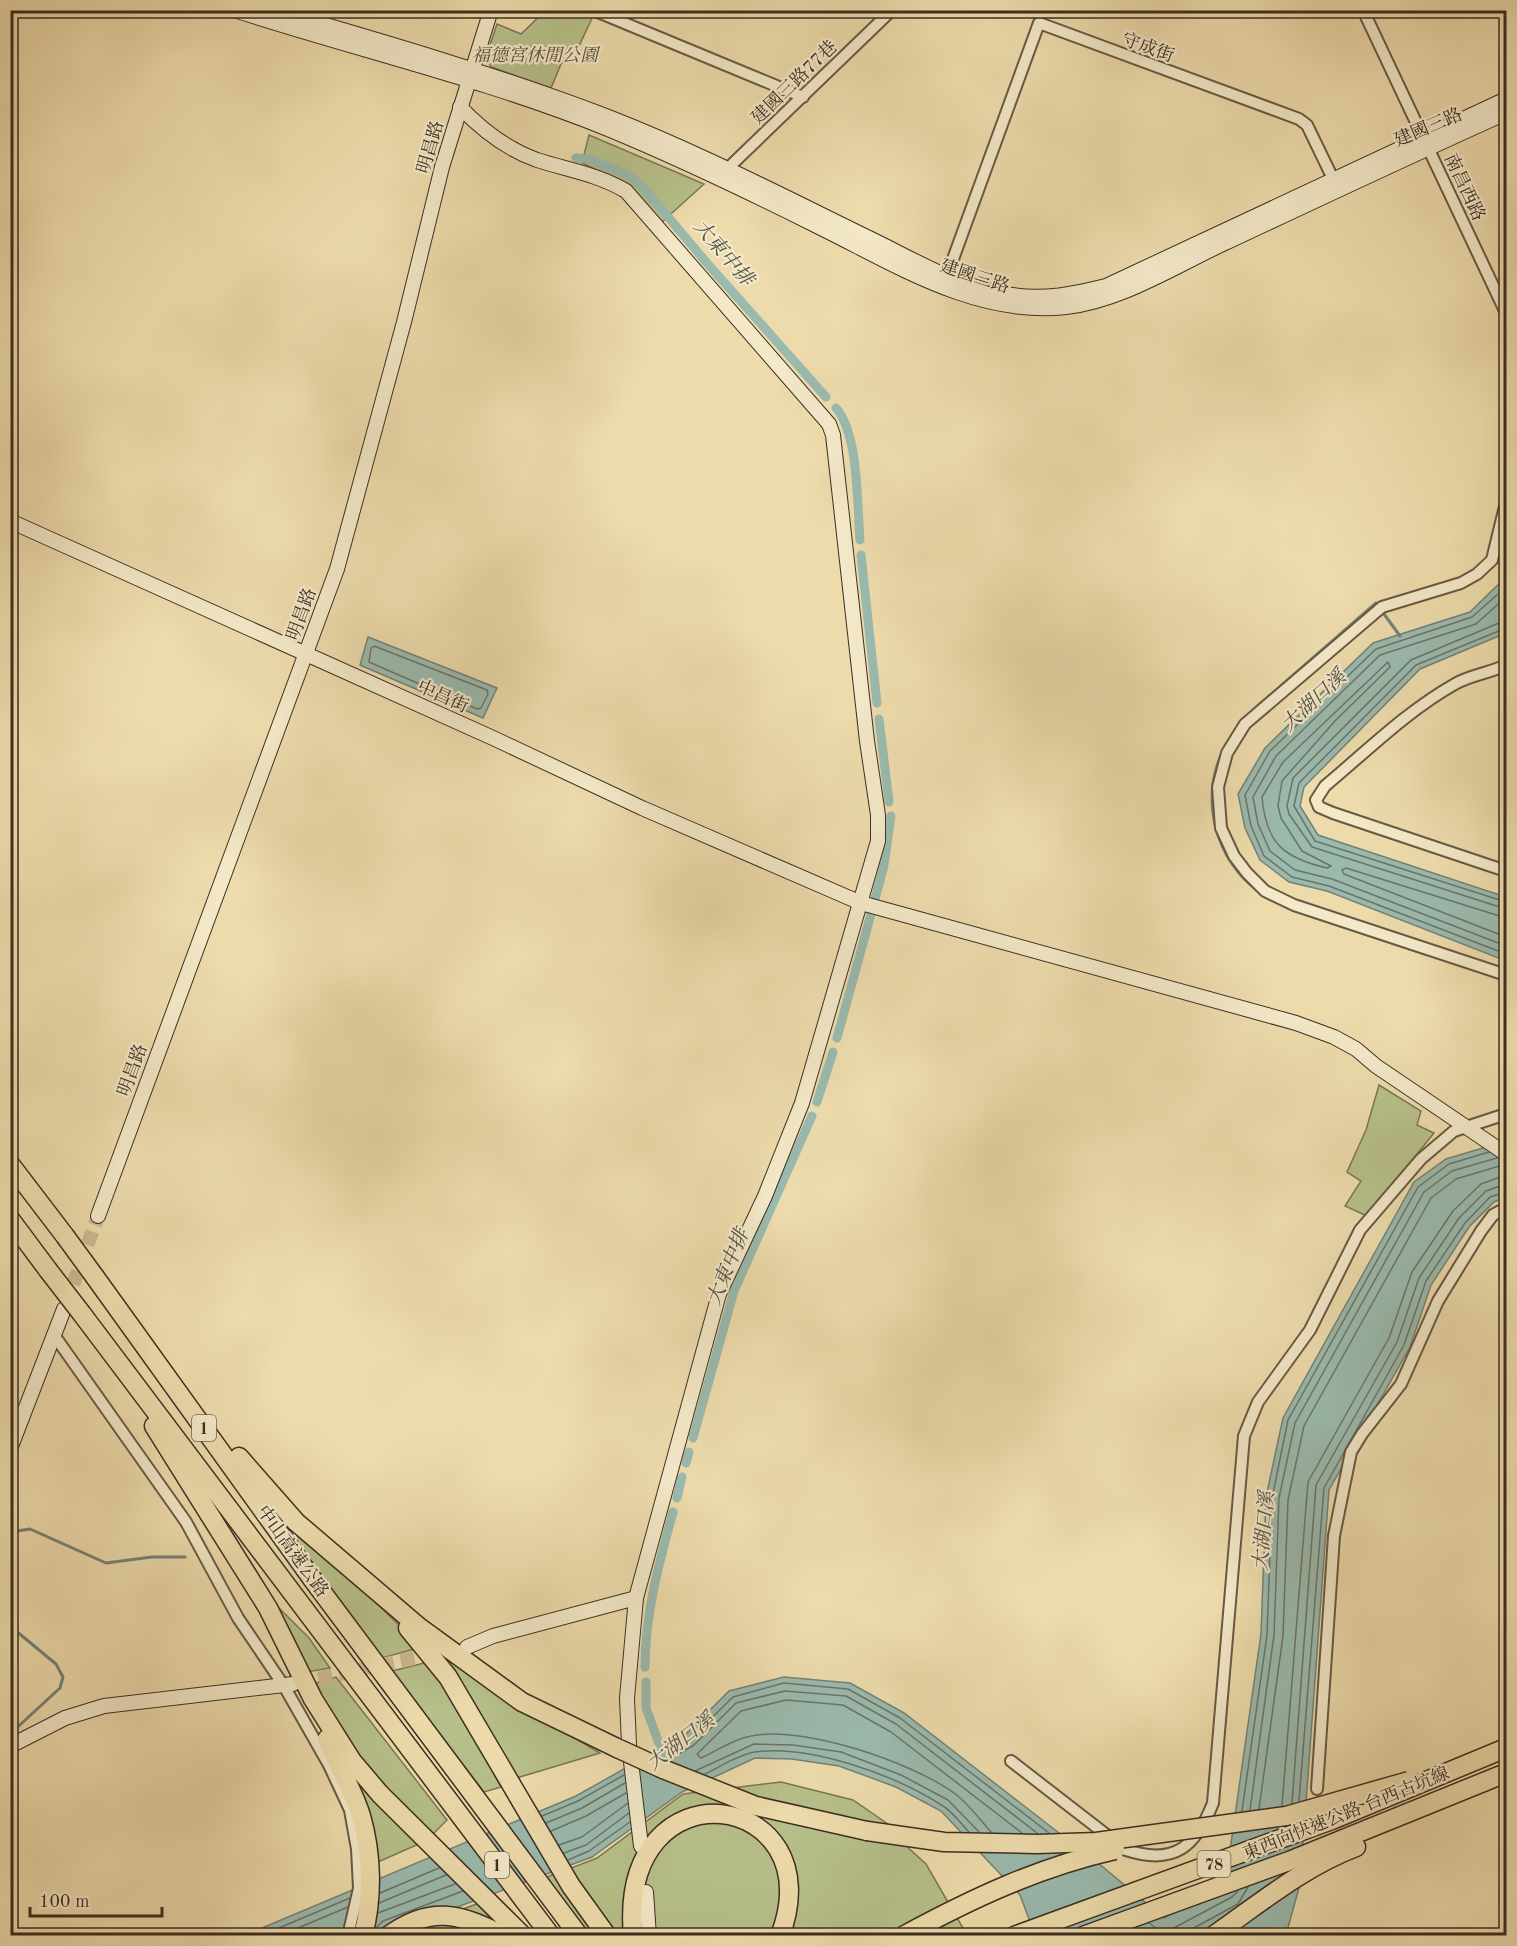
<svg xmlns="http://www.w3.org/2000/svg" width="1517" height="1946" viewBox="0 0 1517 1946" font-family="'Old Standard TT','Noto Serif TC',serif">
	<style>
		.green { fill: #b7c08a; stroke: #7a7756; stroke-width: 1.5 }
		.water { fill: #9abaae; stroke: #748276; stroke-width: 1.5 }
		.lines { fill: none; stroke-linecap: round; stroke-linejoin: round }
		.shore { stroke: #6b7468; stroke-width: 1.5 }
		.stream { stroke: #748276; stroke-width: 3 }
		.canal { stroke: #9abaae; stroke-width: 9 }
		.secondary-tunnel { stroke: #cab890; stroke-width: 14; stroke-dasharray: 14 7; stroke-linecap: butt }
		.street-casing { stroke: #685944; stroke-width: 14 }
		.secondary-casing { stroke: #3c2e22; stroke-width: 16 }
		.highway-casing { stroke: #3c2e22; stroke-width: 21 }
		.street { stroke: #f3e8c8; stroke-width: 10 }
		.secondary { stroke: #f3e8c8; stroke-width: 14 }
		.highway { stroke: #eddbab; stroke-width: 18 }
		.highway-bridge-casing { stroke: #3c2e22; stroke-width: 21; stroke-linecap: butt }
		.highway-bridge { stroke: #eddbab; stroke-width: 18 }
		.labels { text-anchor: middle; stroke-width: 4.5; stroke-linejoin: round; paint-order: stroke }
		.shield { fill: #f3e8c8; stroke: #736654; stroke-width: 1.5 }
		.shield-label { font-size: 16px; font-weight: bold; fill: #3c2e22 }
		.street-label { font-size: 18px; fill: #3c2e22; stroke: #f3e8c8 }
		.park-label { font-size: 18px; font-style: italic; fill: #554b37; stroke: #f3e8c8 }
		.water-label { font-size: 20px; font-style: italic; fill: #545145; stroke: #f3e8c8 }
	</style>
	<rect width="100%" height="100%" fill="#eddbab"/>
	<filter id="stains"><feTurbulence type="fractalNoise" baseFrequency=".00333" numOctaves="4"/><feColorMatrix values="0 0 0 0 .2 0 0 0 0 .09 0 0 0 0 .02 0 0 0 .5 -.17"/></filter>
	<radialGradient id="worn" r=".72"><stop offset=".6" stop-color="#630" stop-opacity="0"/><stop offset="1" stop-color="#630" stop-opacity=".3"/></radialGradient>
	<g class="green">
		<polygon points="545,11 579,11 593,16 579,46 561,64 551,88 491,67 486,57 497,24 521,34"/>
		<polygon points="589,135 704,184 661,223 626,184 582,163"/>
		<polygon points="1379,1085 1421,1111 1417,1125 1434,1133 1367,1216 1345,1206 1361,1181 1347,1172 1366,1130"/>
		<polygon points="246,1476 402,1628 418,1648 382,1658"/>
		<polygon points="278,1607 309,1638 330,1668 307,1672"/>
		<polygon points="447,1657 508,1699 600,1753 513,1779 442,1660"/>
		<polygon points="428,1662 445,1683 501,1787 484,1792 392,1671"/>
		<polygon points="336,1677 447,1820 432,1835 372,1776 313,1684"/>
		<path d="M781,1782l72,18 42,29 9,15 22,20 41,71h-329l-1,-42 24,-65c-31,26 -41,67 -34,107h-17l-44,-65 31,-12 86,-64z"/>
		<polygon points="358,1783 423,1842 376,1863 353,1786"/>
		<polygon points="553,1874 598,1935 590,1935 546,1878"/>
		<polygon points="482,1902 512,1936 391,1936"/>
	</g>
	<g class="water">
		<polygon points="1506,577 1506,633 1420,669 1304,787 1300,806 1318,835 1506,897 1506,961 1327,891 1289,882 1260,860 1245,828 1238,794 1265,748 1373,643 1470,612"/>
		<polygon points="368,637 497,688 483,718 360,665"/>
		<polygon points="1506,1141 1506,1197 1494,1202 1469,1227 1431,1285 1410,1347 1329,1490 1300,1884 1286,1935 1035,1935 1020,1895 941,1811 896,1787 839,1766 792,1759 755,1758 682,1792 592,1857 382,1935 243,1936 576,1796 686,1734 729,1691 784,1677 850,1683 904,1713 1103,1867 1164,1918 1225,1885 1261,1634 1266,1497 1283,1418 1414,1182 1446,1159"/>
	</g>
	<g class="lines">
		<g class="shore">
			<polyline points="1506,587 1472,617 1376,649 1270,751 1245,795 1251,826 1264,856 1292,877 1329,886 1506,954"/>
			<polyline points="1506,597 1476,624 1380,655 1276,756 1253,797 1258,824 1270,851 1295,870 1332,879 1506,946"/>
			<polyline points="1506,620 1411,660 1293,778 1287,806 1289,814 1312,847 1506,909"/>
			<polyline points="1506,628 1416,665 1299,783 1294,806 1315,841 1506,902"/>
			<polygon points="374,646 487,690 488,694 481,708 477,709 369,662 371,648"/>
			<path d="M1388,662l2,5 -55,54 -53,60 -4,25 3,12 21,33 29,15 -4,2c-43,-10 -61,-24 -65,-71l21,-35z"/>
			<polyline points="1506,918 1346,868 1342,870 1344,874 1506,937"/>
			<polyline points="659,1756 690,1739 733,1697 784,1683 848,1689 900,1718 1049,1833"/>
			<polyline points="668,1760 694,1745 736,1703 785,1691 846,1696 896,1724 1037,1833"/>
			<polyline points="695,1771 754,1744 793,1745 841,1752 901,1775 948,1800 979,1832"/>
			<path d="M705,1774c15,-7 34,-20 50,-22 56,-8 142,24 188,54 10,6 18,18 26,26"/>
			<polyline points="1299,1801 1324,1488 1404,1345 1426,1281 1465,1223 1490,1197 1506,1192"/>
			<polyline points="1292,1803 1316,1485 1397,1342 1419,1278 1459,1218 1486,1191 1506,1184"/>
			<polyline points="1282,1806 1308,1482 1389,1338 1412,1272 1453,1211 1481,1184 1506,1175"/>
			<polyline points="1259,1809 1283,1636 1288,1500 1304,1426 1431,1198 1456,1179 1506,1164"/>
			<polyline points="1250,1810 1274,1635 1279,1498 1295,1423 1424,1192 1452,1171 1497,1158"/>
			<polyline points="1242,1811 1267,1635 1272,1498 1288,1420 1418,1187 1449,1164 1489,1152"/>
			<polyline points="542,1816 578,1801 624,1775"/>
			<polyline points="546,1823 582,1808 625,1783"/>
			<polyline points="551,1831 586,1816 626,1793"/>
			<path d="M992,1833c-12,-13 -24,-30 -38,-40 -43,-31 -151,-68 -203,-57 -17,3 -35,15 -50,22l-4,-4 44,-43 45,-11 57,5 48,27 131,101"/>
			<polyline points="559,1845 582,1837 628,1803"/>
			<polyline points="564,1853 586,1845 629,1813"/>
			<polyline points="568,1860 589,1851 630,1822"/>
			<polyline points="380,1893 439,1868"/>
			<polyline points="379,1903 446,1875"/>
			<polyline points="378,1913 455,1884"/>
			<polyline points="1149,1923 1159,1930 1170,1930 1232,1897 1238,1891"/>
			<polyline points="260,1936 350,1898"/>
			<polyline points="279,1936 348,1907"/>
			<polyline points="375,1936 377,1927 383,1921 463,1891"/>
			<polyline points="1179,1936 1238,1904 1248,1887"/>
		</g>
		<g class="stream">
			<polyline points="1253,710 1376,603 1400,636"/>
			<polyline points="1226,745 1240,723"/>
			<path d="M1223,751c-24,48 -7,111 37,141"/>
			<polyline points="1292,909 1425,954"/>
			<polyline points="1494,976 1506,982"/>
			<polyline points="10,1536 17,1531 30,1529 106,1563 152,1557 185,1557"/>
			<polyline points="10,1626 56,1664 63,1677 60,1688 10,1734"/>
		</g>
		<g class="canal">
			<polyline points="576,158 589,159 627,175 642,186 706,262 826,397"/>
			<path d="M836,408c23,26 21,97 24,132"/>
			<polyline points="861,555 877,703"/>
			<polyline points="879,719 889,802"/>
			<polyline points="875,899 884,865 891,816"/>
			<polyline points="837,1038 871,914"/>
			<polyline points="817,1102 833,1052"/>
			<polyline points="693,1438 734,1291 812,1116"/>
			<polyline points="686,1463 689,1452"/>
			<polyline points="677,1498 682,1477"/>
			<path d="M645,1667c0,-53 14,-104 28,-155"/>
			<polyline points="646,1682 646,1708 664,1757"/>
		</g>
		<g class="secondary-tunnel">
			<polyline points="66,1304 98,1216"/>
			<polyline points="298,1683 437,1653"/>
		</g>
		<g class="street-casing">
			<g id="street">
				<polyline points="593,10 803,97"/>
				<polyline points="1363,10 1506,313"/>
				<polyline points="723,173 892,10"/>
				<polyline points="945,281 1039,23 1299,119 1307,125 1336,185"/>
				<polyline points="1506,502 1492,560 1477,574 1461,583 1382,607 1245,724 1227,753 1218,787 1221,828 1234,856 1247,873 1265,891 1294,905 1506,975"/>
				<path d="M1506,665c-16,8 -36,10 -51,19 -48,27 -88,67 -130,102l-9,14 3,7 14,6 173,58"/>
				<polyline points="54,1335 186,1522 238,1618 284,1686 329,1765 350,1810 357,1849 359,1888 348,1936"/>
				<path d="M1011,1761l115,89c49,16 70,-4 87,-47l31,-367 14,-34 52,-72 50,-100 61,-71 33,-28 52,-17"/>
				<polyline points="1317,1789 1334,1536 1351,1452 1362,1434 1401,1384 1438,1301 1481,1231 1493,1215 1506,1208"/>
			</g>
		</g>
		<g class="secondary-casing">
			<g id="secondary">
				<path d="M234,10c124,40 253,70 374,119 70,29 139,62 207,96 78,38 160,92 251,82 55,-6 109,-41 159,-64 94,-44 187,-88 281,-130"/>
				<path d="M274,10c111,32 224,65 332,106 90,35 177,80 263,122 46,22 92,51 143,57 33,5 62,-1 94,-9l400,-187"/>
				<path d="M460,107c22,23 46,42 77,53 31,10 60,14 89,31l203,233 4,11 34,306 11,74v26l-76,262 -37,93 -46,98 -83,304 -9,100 2,47 12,101"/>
				<polyline points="10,521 493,738 642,808 861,903 1296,1023 1334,1037 1356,1049 1376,1066 1506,1154"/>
				<polyline points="98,1216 337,569 404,322 442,167 491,10"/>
				<polyline points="10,1449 64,1309"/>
				<polyline points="467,1647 493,1636 636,1598"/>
				<polyline points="10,1746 65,1718 104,1706 293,1684"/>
				<polyline points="646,1892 649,1936"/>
			</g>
		</g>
		<g class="highway-casing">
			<g id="highway">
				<polyline points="10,1164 65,1236"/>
				<polyline points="10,1219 48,1270"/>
				<polyline points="95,1277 313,1580 579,1936"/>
				<polyline points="82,1314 551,1936"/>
				<polyline points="154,1426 268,1608 313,1699 352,1761 380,1794 523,1936"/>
				<polyline points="239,1457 296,1522 419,1627 522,1702 617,1748"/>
				<polyline points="408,1628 448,1677 571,1886 607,1936"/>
				<path d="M327,1739c10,26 26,50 34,77 11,38 12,81 2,120"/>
				<polyline points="663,1769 756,1806 867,1831"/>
				<path d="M388,1936c42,-31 72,-23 116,0"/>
				<path d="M633,1936c-16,-179 202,-146 147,0"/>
				<polyline points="1014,1936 1332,1820 1506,1748"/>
				<polyline points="1083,1936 1289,1861 1506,1773"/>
				<path d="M1213,1936c46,-32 90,-69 143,-89"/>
			</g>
		</g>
		<use href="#street" class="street"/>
		<use href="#secondary" class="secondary"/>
		<use href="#highway" class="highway"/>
		<g class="highway-bridge-casing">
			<g id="highway-bridge">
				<polyline points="65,1236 95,1277"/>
				<polyline points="48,1270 82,1314"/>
				<polyline points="617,1748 663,1769"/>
				<polyline points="867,1831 944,1842 1037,1844 1096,1842 1286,1816 1409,1781"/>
				<path d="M903,1936c68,-37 136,-69 212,-86"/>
			</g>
		</g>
		<use href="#highway-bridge" class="highway-bridge"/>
	</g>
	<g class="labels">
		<g class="shield">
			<rect x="192" y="1415" width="24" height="26" rx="4.5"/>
			<rect x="1197.5" y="1851" width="33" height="26" rx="4.5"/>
			<rect x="485" y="1852" width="24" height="26" rx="4.5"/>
		</g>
		<g class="shield-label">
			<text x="204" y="1434">1</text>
			<text x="1214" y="1870">78</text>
			<text x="497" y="1871">1</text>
		</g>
		<g class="street-label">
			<text transform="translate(1148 47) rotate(20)" y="6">守成街</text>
			<text transform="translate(794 82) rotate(-44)" y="6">建國三路77巷</text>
			<text transform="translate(1428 127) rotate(-23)" y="6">建國三路</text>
			<text transform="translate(430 147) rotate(-74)" y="6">明昌路</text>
			<text transform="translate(1465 187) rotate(65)" y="6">南昌西路</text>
			<text transform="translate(975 276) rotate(18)" y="6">建國三路</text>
			<text transform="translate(301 614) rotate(-70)" y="6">明昌路</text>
			<text transform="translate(443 696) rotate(24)" y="6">中昌街</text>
			<text transform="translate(132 1070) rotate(-70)" y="6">明昌路</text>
			<text transform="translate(293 1551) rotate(54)" y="6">中山高速公路</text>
			<text transform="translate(1346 1813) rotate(-22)" y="6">東西向快速公路 台西古坑線</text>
		</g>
		<g class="park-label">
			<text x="535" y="61">福德宮休閒公園</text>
		</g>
		<g class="water-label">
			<text transform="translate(724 252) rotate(49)" y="7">大東中排</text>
			<text transform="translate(1313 700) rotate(-43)" y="7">大湖口溪</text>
			<text transform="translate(727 1267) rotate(-68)" y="7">大東中排</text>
			<text transform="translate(1263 1531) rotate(-85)" y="7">大湖口溪</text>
			<text transform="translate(680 1741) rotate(-38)" y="7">大湖口溪</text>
		</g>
	</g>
	<rect width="1517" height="1946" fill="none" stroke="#eddbab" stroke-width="36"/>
	<rect x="12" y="12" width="1493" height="1922" fill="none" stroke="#3c2e22" stroke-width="3"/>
	<rect x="18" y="18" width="1481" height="1910" fill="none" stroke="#3c2e22" stroke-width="1.5"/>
	<path d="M30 1907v9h132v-9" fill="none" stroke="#3c2e22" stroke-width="3"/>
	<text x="39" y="1907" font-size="18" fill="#3c2e22" stroke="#f3e8c8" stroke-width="4.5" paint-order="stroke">100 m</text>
	<rect width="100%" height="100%" filter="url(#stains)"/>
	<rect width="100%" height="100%" fill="url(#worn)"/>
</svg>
